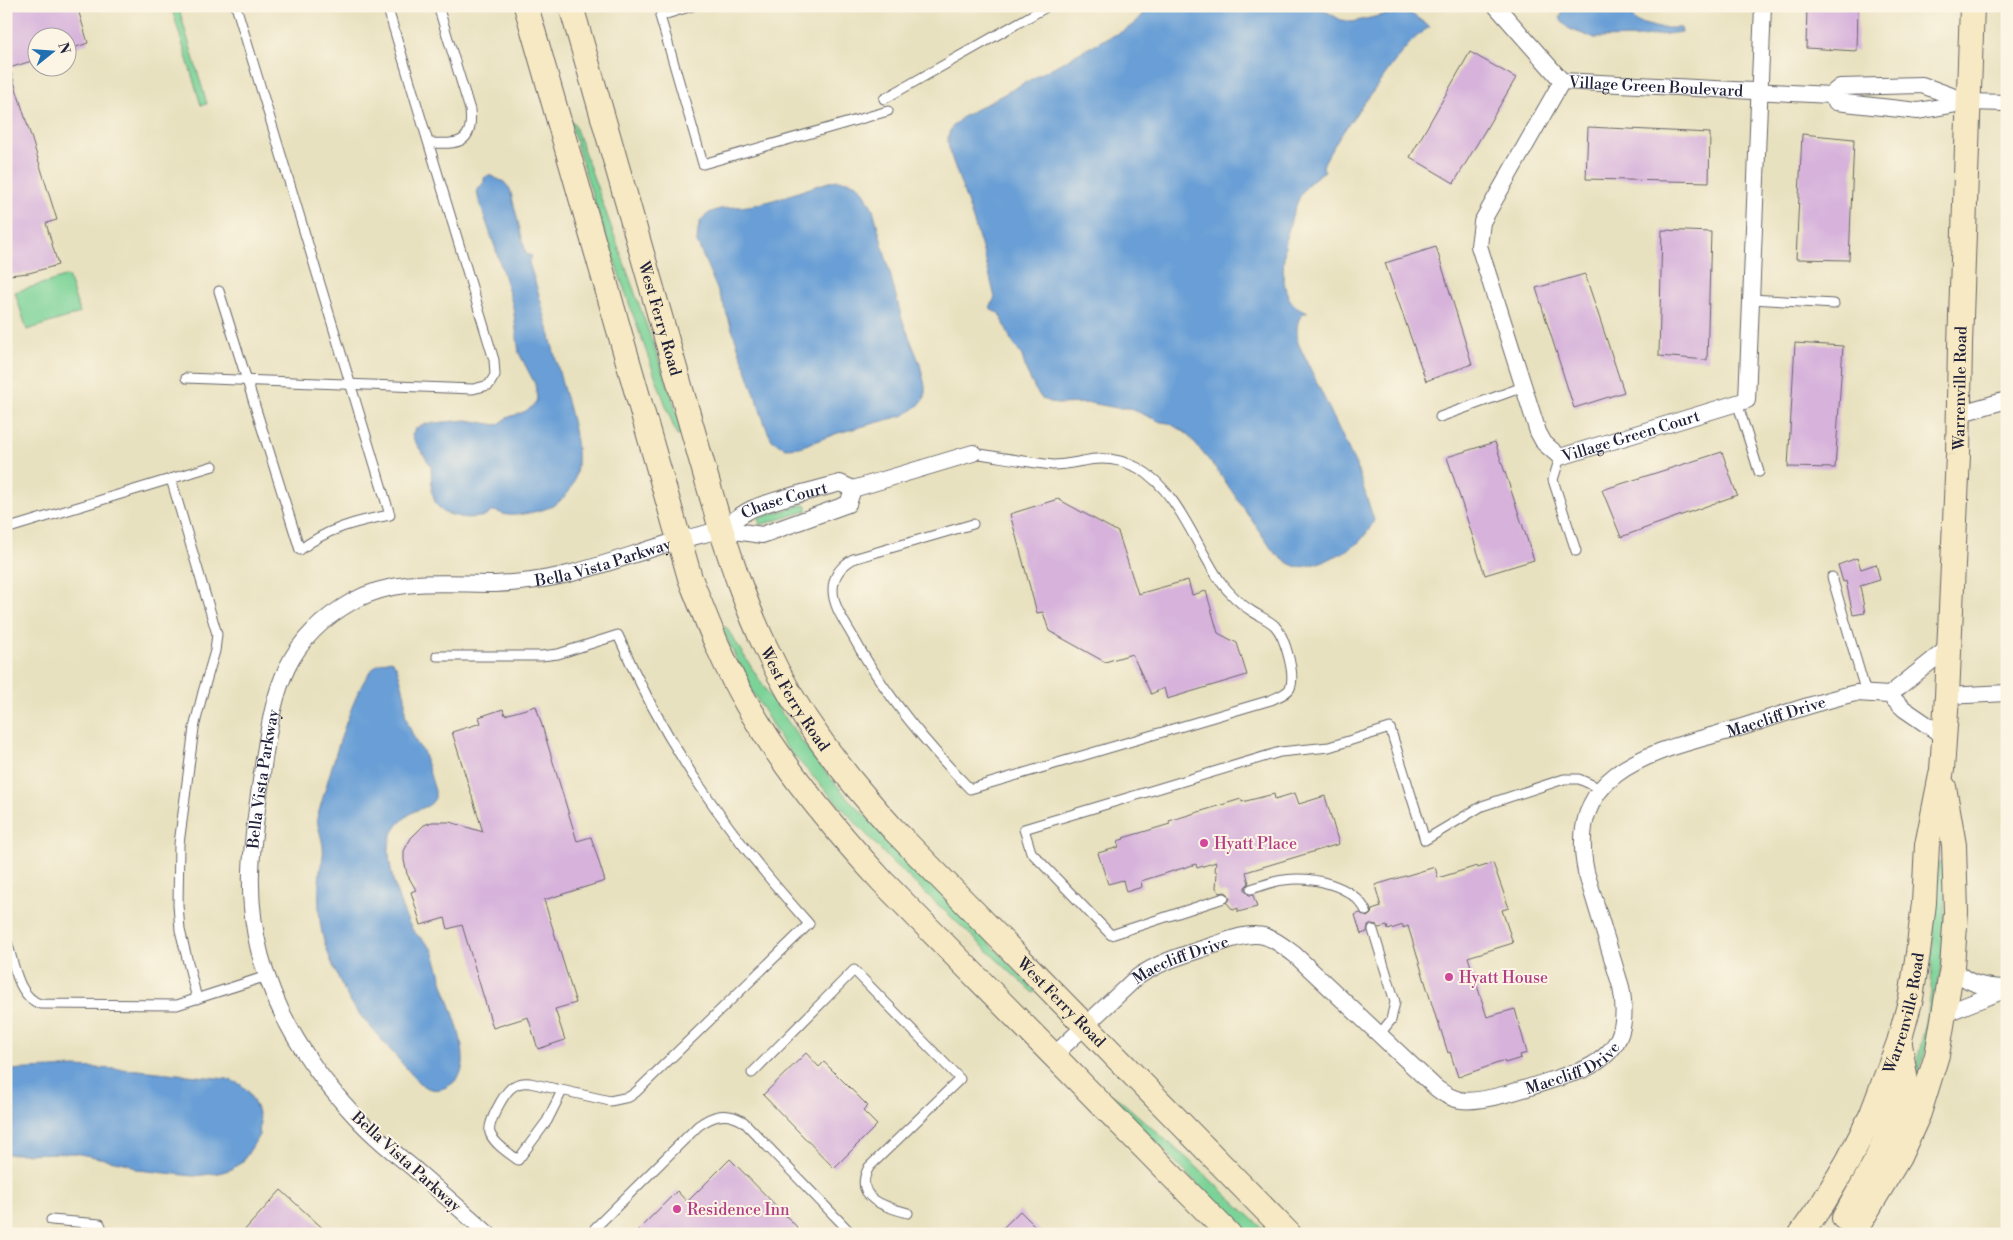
<svg xmlns="http://www.w3.org/2000/svg" width="2013" height="1240" viewBox="0 0 2013 1240" font-family="'Libre Bodoni',serif">
	<style>
		.green { fill: #7cd398; stroke: #4f7a6a }
		.water { fill: #699fd6; stroke: #466088 }
		.building { fill: #d7b3dc }
		.lines { fill: none; stroke-linecap: round; stroke-linejoin: round }
		.lane-casing { stroke: #676569; stroke-width: 11 }
		.street-casing { stroke: #676569; stroke-width: 18 }
		.secondary-casing { stroke: #676569; stroke-width: 26 }
		.lane { stroke: #fff; stroke-width: 9 }
		.street { stroke: #fff; stroke-width: 16 }
		.secondary { stroke: #f6e9c3; stroke-width: 24 }
		.hotel-dot { fill: #d1479c; stroke: #fcf5e5; stroke-width: 2 }
		.labels { text-anchor: middle; stroke-width: 4; stroke-linejoin: round; paint-order: stroke }
		.street-label { font-size: 16px; fill: #22223b; stroke: #fcf5e5 }
		.hotel-label { font-size: 16px; fill: #b23c85; stroke: #fcf5e5; text-anchor: start }
	</style>
	<rect width="100%" height="100%" fill="#fcf5e5"/>
	<filter id="ink" filterUnits="userSpaceOnUse"><feTurbulence type="fractalNoise" baseFrequency=".02" numOctaves="2"/><feDisplacementMap in="SourceGraphic" scale="10" xChannelSelector="R" yChannelSelector="G"/><feConvolveMatrix kernelMatrix="1 2 1 2 8 2 1 2 1" color-interpolation-filters="sRGB"/></filter>
	<filter id="wash" filterUnits="userSpaceOnUse"><feTurbulence type="fractalNoise" baseFrequency=".0096" numOctaves="4" result="noise"/><feDisplacementMap in="SourceGraphic" scale="20" xChannelSelector="R" yChannelSelector="G"/><feGaussianBlur stdDeviation="1.12" result="paint"/><feColorMatrix in="noise" values="0 0 0 0 0 0 0 0 0 0 0 0 0 0 0 0 0 1.4 0 .05"/><feComposite in="paint" operator="in"/></filter>
	<g filter="url(#wash)">
		<rect width="100%" height="100%" fill="#e8e1bf"/>
		<g class="green">
			<polygon points="171,6 178,6 207,104 201,105"/>
			<path d="M570,122l4,1 97,271 12,41 -6,1c-38,-104 -76,-208 -107,-314z"/>
			<polygon points="68,276 80,313 27,330 15,292"/>
			<polygon points="803,505 807,506 807,511 760,525 758,518"/>
			<polygon points="726,627 769,695 813,757 846,796 1036,991 1033,993 890,860 784,745 748,684 722,628"/>
			<polygon points="1946,862 1944,946 1931,1030 1907,1113 1911,1087 1927,1019 1931,992 1933,930 1938,863"/>
			<polygon points="1114,1095 1190,1161 1269,1234 1249,1234 1225,1212 1110,1096"/>
		</g>
		<g class="water">
			<path d="M1149,6h168l24,14 11,2 54,-12 24,17c-21,11 -41,43 -56,63 -18,24 -36,46 -50,73l-1,5 2,3c-8,5 -16,11 -22,20 -14,22 -33,98 -6,116 3,2 7,3 11,5l-1,1h-4c-8,10 -6,18 -5,30l58,122 18,55c-3,7 -9,16 -15,22 -10,10 -46,25 -60,25 -10,-1 -19,-10 -26,-16l-55,-80 -32,-38 -17,-10 -8,-1 -32,-14h-12l-26,-5 -35,1 -14,-5 -7,-10 -8,-16 -5,-17 -11,-16 -11,-26c-4,-3 -8,-1 -10,-8l5,-8c-11,-50 -28,-97 -45,-145 -5,-19 -1,-25 14,-37l139,-76c22,-9 33,-14 46,-34z"/>
			<polygon points="1565,6 1626,6 1636,22 1659,28 1681,28 1682,32 1642,37 1594,38 1569,29 1562,22 1560,17"/>
			<path d="M489,175l15,7 6,7 16,65 6,2 -3,7c13,38 22,78 32,117 11,42 40,116 -23,131 -10,2 -21,5 -30,4 -6,0 -9,-4 -15,-4l-7,5 -6,1 -15,1 -21,-5 -8,-9 -4,-12 -1,-26 -17,-26 -2,-5 3,-6 9,-5 43,-4 30,5c4,-2 7,-5 10,-7 11,-5 26,-6 30,-19l-2,-15 -16,-31 -6,-47 -17,-56 -17,-49 -2,-10 7,-9v-4z"/>
			<path d="M837,180l11,1 9,3 6,6 10,19 29,110 18,45 5,22v11l-6,8 -14,10 -67,18 -38,14 -14,1 -7,-3 -7,-5 -5,-10 -44,-127 -26,-61c1,-8 0,-19 7,-25 12,-11 30,-9 44,-11 31,-5 59,-19 89,-26z"/>
			<path d="M391,660l4,4 3,7 7,25v17l3,11 9,20 6,7 12,40v7c-5,10 -13,9 -22,14 -15,10 -25,22 -24,40 0,21 12,59 23,77 5,8 16,13 21,22 4,10 7,22 10,33 7,22 20,51 20,74 1,11 -4,23 -15,28 -10,6 -18,4 -28,-2l-66,-76c-11,-18 -28,-55 -32,-75 -4,-20 -4,-42 -2,-62 0,-5 3,-10 3,-15 2,-13 -5,-25 -6,-38 10,-32 35,-134 59,-152 4,-3 10,-5 15,-6z"/>
			<polygon points="75,1067 138,1070 227,1079 240,1084 248,1091 257,1109 260,1123 259,1135 252,1147 243,1161 232,1169 219,1173 194,1176 138,1170 129,1164 75,1153 6,1154 6,1070"/>
		</g>
		<g id="blocks">
			<g class="building">
				<polygon points="6,6 77,6 88,43 68,50 68,38 38,38 38,59 6,69"/>
				<polygon points="1807,6 1858,6 1857,51 1806,48"/>
				<polygon points="1470,52 1516,78 1454,183 1410,157"/>
				<polygon points="6,69 10,69 57,220 46,223 58,265 29,273 9,275 6,265"/>
				<polygon points="1588,127 1710,133 1709,182 1586,179"/>
				<polygon points="1802,134 1854,139 1849,260 1796,259"/>
				<polygon points="1662,230 1711,232 1707,360 1659,356"/>
				<polygon points="1436,247 1472,364 1426,381 1385,263"/>
				<polygon points="1585,274 1624,392 1574,408 1536,288"/>
				<polygon points="1795,343 1843,346 1835,468 1788,467"/>
				<polygon points="1495,442 1534,560 1485,575 1447,457"/>
				<polygon points="1722,452 1737,495 1621,537 1602,490"/>
				<polygon points="1058,499 1118,532 1138,594 1188,580 1192,595 1206,591 1218,633 1237,643 1247,675 1167,699 1164,688 1151,694 1132,654 1105,662 1049,631 1043,612 1037,613 1010,514"/>
				<polygon points="1857,558 1861,569 1876,564 1880,580 1860,586 1865,613 1853,615 1846,581 1843,582 1838,565"/>
				<polygon points="536,706 577,841 591,837 605,881 544,900 576,1003 555,1009 565,1040 538,1049 528,1017 493,1028 462,925 448,929 445,918 421,925 411,892 416,890 407,874 404,860 404,851 411,838 424,825 432,822 450,822 483,832 452,732 481,723 479,717 503,709 505,715"/>
				<polygon points="1295,793 1299,804 1325,796 1339,844 1246,872 1249,883 1245,887 1245,891 1249,895 1253,895 1257,907 1238,912 1238,908 1233,910 1227,903 1230,899 1228,894 1225,892 1220,893 1216,888 1217,872 1215,871 1216,862 1197,868 1196,864 1141,881 1142,887 1126,892 1123,880 1108,884 1098,853 1119,847 1117,841 1124,839 1123,838 1170,824 1169,821 1241,799 1242,802 1274,794 1275,799"/>
				<polygon points="1493,863 1509,908 1502,910 1513,943 1468,957 1487,1017 1515,1009 1527,1053 1520,1055 1521,1058 1505,1063 1504,1061 1458,1077 1450,1052 1448,1053 1438,1021 1437,1021 1408,926 1403,928 1403,925 1388,930 1387,926 1379,928 1377,925 1372,924 1368,926 1367,932 1361,934 1355,915 1360,913 1367,917 1371,914 1372,910 1381,907 1375,885 1435,867 1438,878 1477,866 1478,868"/>
				<polygon points="806,1053 819,1067 824,1062 868,1106 863,1111 877,1125 834,1168 763,1095"/>
				<polygon points="730,1159 797,1227 790,1234 634,1234 677,1191 687,1202"/>
				<polygon points="281,1190 329,1234 241,1234"/>
				<polygon points="1020,1211 1043,1234 997,1234"/>
			</g>
		</g>
	</g>
	<g filter="url(#ink)">
		<use href="#blocks" fill-opacity="0" stroke="#676569" stroke-width="1"/>
		<g class="lines">
			<g class="lane-casing">
				<g id="lane">
					<polyline points="692,6 660,16 703,164 888,111"/>
					<polyline points="884,99 1048,6"/>
					<path d="M429,143c28,1 45,2 41,-33l-32,-104"/>
					<path d="M219,291l81,259c26,-21 57,-29 90,-35l-154,-509"/>
					<polyline points="1751,299 1834,304"/>
					<polyline points="186,378 473,389 489,385 495,375 494,360 387,6"/>
					<polyline points="1737,402 1759,472"/>
					<polyline points="1440,417 1523,387"/>
					<polyline points="1560,457 1553,480 1576,551"/>
					<polyline points="171,479 217,634 215,651 203,692 194,728 179,844 178,905 180,930 197,999"/>
					<path d="M973,524l-120,35c-12,7 -20,16 -20,31 0,16 11,31 19,45 31,57 73,108 118,154l301,-89c6,-3 16,-6 19,-12 6,-13 -5,-51 -15,-62 -6,-6 -14,-9 -22,-14 -13,-8 -24,-19 -33,-31 -24,-35 -43,-92 -82,-113 -17,-9 -37,-11 -55,-7 -11,2 -20,4 -30,4 -27,-3 -53,-8 -80,-12"/>
					<polyline points="6,529 213,466"/>
					<polyline points="1832,577 1866,693"/>
					<path d="M437,656h104l17,-2 60,-19c47,111 111,200 191,289l-173,168 -7,5 -19,4 -80,-18c-7,-1 -13,0 -19,5 -7,6 -24,35 -21,45 4,11 19,20 28,27l29,-39 15,-30"/>
					<path d="M1251,889c11,-3 22,-8 33,-9 28,-4 69,5 82,31"/>
					<polyline points="1224,898 1111,935 1031,852 1024,829 1280,752 1329,747 1390,728 1425,840 1482,806 1564,779 1579,779 1601,789"/>
					<polyline points="1373,930 1395,1002 1391,1020 1379,1035"/>
					<path d="M6,938c7,21 11,60 35,66l136,1 90,-29"/>
					<path d="M752,1073l102,-103 106,109 -91,88c-17,31 16,40 39,46"/>
					<polyline points="51,1220 100,1224 104,1234"/>
					<path d="M600,1234l-5,-6 103,-102c15,-11 29,-15 46,-4l108,112"/>
				</g>
			</g>
			<g class="street-casing">
				<g id="street">
					<path id="s1" d="M1496,6l66,75 268,14 10,-8 82,-2 46,17"/>
					<path id="s2" d="M1562,81l-80,141 -3,24 59,186 6,11 16,14 187,-57 16,-394"/>
					<polyline points="1830,95 1836,102 1918,111 1968,102 2007,103"/>
					<polyline points="1958,414 2007,400"/>
					<polyline points="721,529 762,535 848,504 853,489"/>
					<polyline points="1889,695 1949,647"/>
					<polyline points="1947,696 2007,693"/>
					<path d="M1952,967c14,17 31,20 53,21"/>
					<polyline points="1944,1014 2007,989"/>
					<path id="s3" d="M1054,1055l82,-77c24,-17 51,-24 78,-33 13,-4 28,-11 42,-10 14,0 27,11 38,19l142,134c8,6 14,10 24,12 26,5 92,-21 120,-29 40,-17 49,-43 41,-84l-35,-115c-22,-107 74,-121 153,-144 38,-12 77,-26 117,-35l33,2 15,14 32,22 8,9"/>
					<path id="s4" d="M488,1234c-25,-23 -51,-45 -76,-67 -20,-16 -40,-32 -57,-51 -63,-67 -107,-149 -104,-244 1,-37 8,-75 13,-113 11,-71 21,-120 89,-158 45,-24 93,-17 142,-17 24,-1 47,-4 69,-9 39,-9 77,-24 116,-35 13,-4 30,-6 42,-12 11,-6 21,-16 32,-20 27,-11 58,-17 86,-25l13,6 120,-36"/>
				</g>
			</g>
			<g class="secondary-casing">
				<g id="secondary">
					<path d="M526,6l164,572c17,43 34,88 58,128 37,64 84,121 134,175l347,353"/>
					<path id="s5" d="M571,6l150,523c13,40 26,79 44,117 31,68 78,128 128,183l396,405"/>
					<polyline points="1844,1218 1874,1165 1896,1116 1906,1082 1900,1044"/>
					<path id="s6" d="M1801,1234l22,-31 25,-42 23,-45 28,-74 12,-44 7,-45 6,-50 3,-58 15,-75 5,-74 11,-241 2,-110 12,-339"/>
					<polyline points="1853,1234 1899,1157 1919,1113 1937,1055 1952,967 1956,912 1954,845 1944,787"/>
				</g>
			</g>
			<use href="#lane" class="lane"/>
			<use href="#street" class="street"/>
			<use href="#secondary" class="secondary"/>
		</g>
	</g>
	<g class="hotel-dot">
		<circle cx="1204" cy="843" r="5"/>
		<circle cx="1449" cy="977" r="5"/>
		<circle cx="677" cy="1209" r="5"/>
	</g>
	<g class="labels">
		<g class="street-label">
			<text dy="6" stroke="none"><textPath href="#s1" startOffset="194">Village Green Boulevard</textPath></text>
			<text dy="6" stroke="none"><textPath href="#s5" startOffset="325">West Ferry Road</textPath></text>
			<text dy="6" stroke="none"><textPath href="#s6" startOffset="875">Warrenville Road</textPath></text>
			<text dy="6" stroke="none"><textPath href="#s2" startOffset="489">Village Green Court</textPath></text>
			<text dy="6" stroke="none"><textPath href="#s4" startOffset="1202">Chase Court</textPath></text>
			<text dy="6" stroke="none"><textPath href="#s4" startOffset="1009">Bella Vista Parkway</textPath></text>
			<text dy="6" stroke="none"><textPath href="#s5" startOffset="730">West Ferry Road</textPath></text>
			<text dy="6" stroke="none"><textPath href="#s3" startOffset="1134">Maecliff Drive</textPath></text>
			<text dy="6" stroke="none"><textPath href="#s4" startOffset="544">Bella Vista Parkway</textPath></text>
			<text dy="6" stroke="none"><textPath href="#s3" startOffset="161">Maecliff Drive</textPath></text>
			<text dy="6" stroke="none"><textPath href="#s5" startOffset="1135">West Ferry Road</textPath></text>
			<text dy="6" stroke="none"><textPath href="#s6" startOffset="246">Warrenville Road</textPath></text>
			<text dy="6" stroke="none"><textPath href="#s3" startOffset="625">Maecliff Drive</textPath></text>
			<text transform="translate(407 1161) rotate(42)" y="6">Bella Vista Parkway</text>
		</g>
		<g class="hotel-label">
			<text x="1214" y="849">Hyatt Place</text>
			<text x="1459" y="983">Hyatt House</text>
			<text x="687" y="1215">Residence Inn</text>
		</g>
	</g>
	<rect width="2013" height="1240" fill="none" stroke="#fcf5e5" stroke-width="25"/>
	<g transform="translate(52 52) rotate(73)"><circle r="24" fill="#fcf5e5" stroke="#a5a1a1"/>
	<path d="M0-4L9 19L0 12L-9 19Z" fill="#1f6fb2"/>
	<text y="-8" font-size="14" font-weight="bold" text-anchor="middle" fill="#22223b">N</text>
	</g>
</svg>
